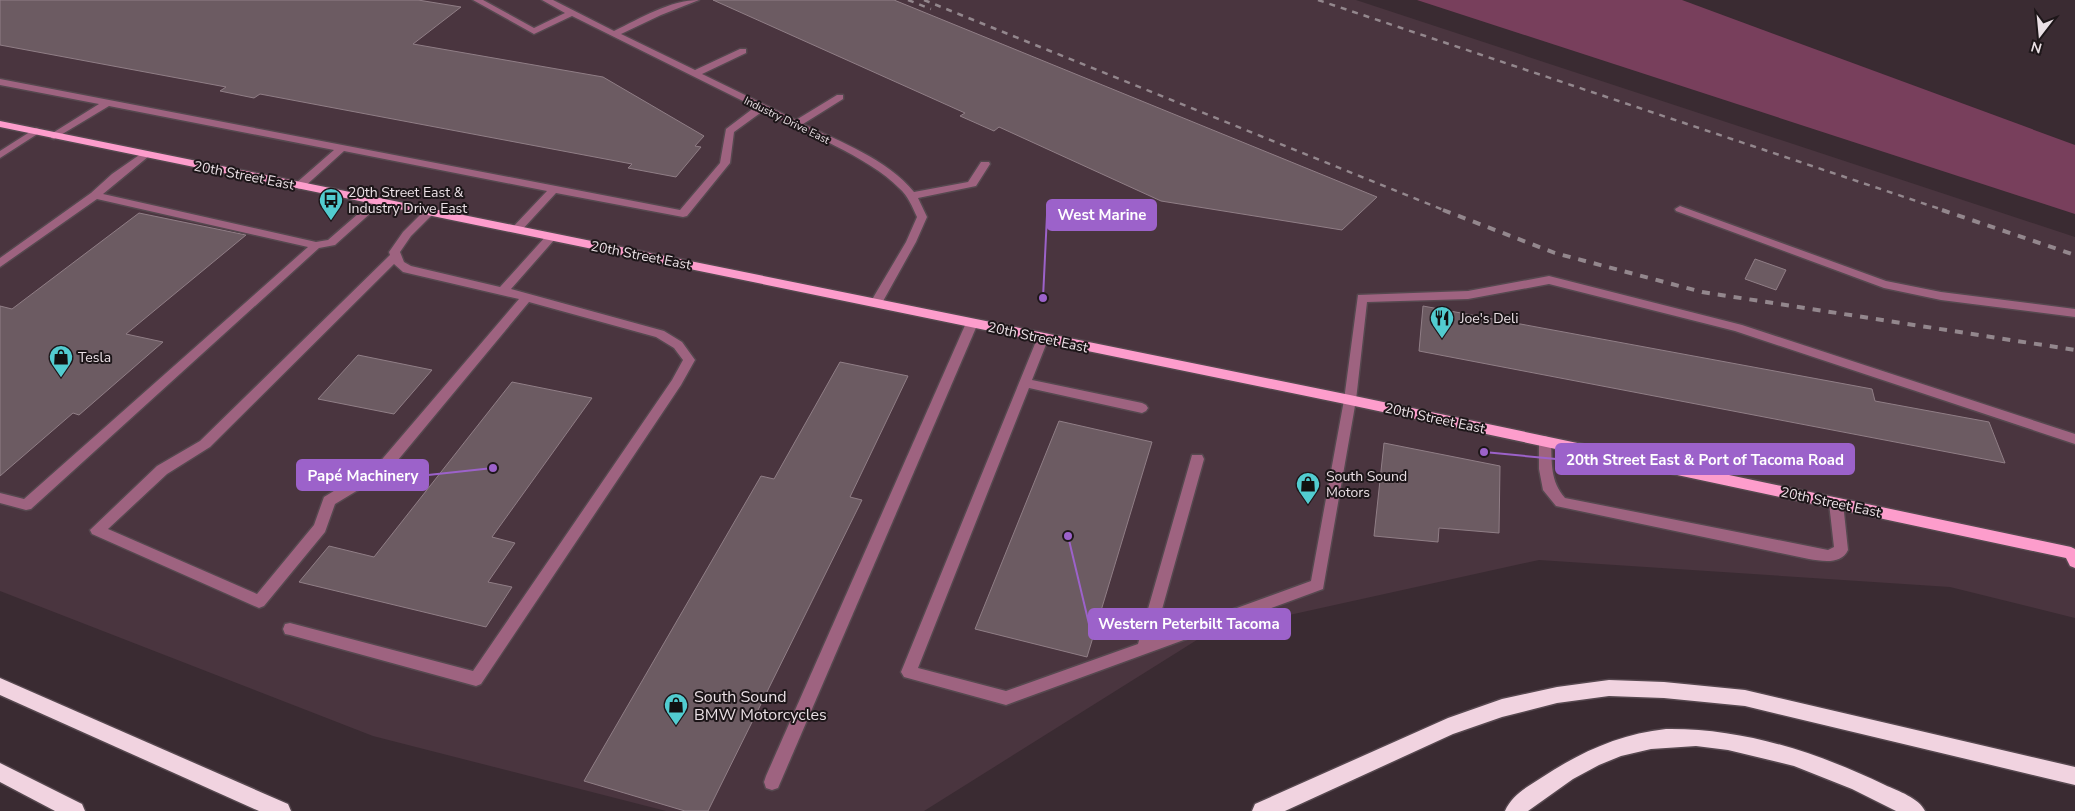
<svg xmlns="http://www.w3.org/2000/svg" width="2075" height="811" viewBox="0 0 2075 811" font-family="'Nunito Sans',sans-serif">
	<style>
		.built { fill: #4a353f }
		.green { fill: #783f5c }
		.building { fill: #6c5b62; stroke: #907e86 }
		.lines { fill: none; stroke-linecap: round; stroke-linejoin: round }
		.minor-casing { stroke: #56484f; stroke-width: 3 }
		.major-casing { stroke: #56484f; stroke-width: 3 }
		.highway-casing { stroke: #56484f; stroke-width: 3 }
		.minor { fill: #9e6380; fill-rule: evenodd }
		.major { fill: #fd9dcc; fill-rule: evenodd }
		.highway { fill: #f1d3e0; fill-rule: evenodd }
		.rail-far1 { stroke: #93878d; stroke-width: 2.5; stroke-dasharray: 6 6; stroke-linecap: butt }
		.rail { stroke: #93878d; stroke-width: 4; stroke-dasharray: 8 8; stroke-linecap: butt }
		.labels { text-anchor: middle; stroke-width: 4; stroke-linejoin: round; paint-order: stroke }
		.far-street-label { font-size: 11px; fill: #eae0e5; stroke: #1d1619 }
		.street-label { font-size: 14px; fill: #eae0e5; stroke: #1d1619 }
		.poi-label { font-size: 14px; fill: #eae0e5; stroke: #1d1619; text-anchor: start }
		.near-poi-label { font-size: 16px; fill: #eae0e5; stroke: #1d1619; text-anchor: start }
		.leader { fill: none; stroke: #9c62ca; stroke-width: 2 }
		.callout-dot { fill: #9c62ca; stroke: #1d1619; stroke-width: 2 }
		.callout { fill: #9c62ca; stroke: #9c62ca; stroke-width: 2 }
		.callout-label { font-size: 15px; text-anchor: middle; font-weight: bold; fill: #fff }
	</style>
	<rect width="100%" height="100%" fill="#3a2b32"/>
	<polygon class="built" points="0,0 1356,0 2075,237 2075,618 1950,587 1539,560 1208,633 924,811 666,811 373,736 0,591"/>
	<polygon class="green" points="1417,0 1682,0 2075,145 2075,214"/>
	<g class="building">
		<polygon points="0,0 418,0 461,7 413,44 603,77 704,136 695,146 701,147 676,177 628,168 632,164 260,94 254,98 220,91 226,87 0,45"/>
		<polygon points="713,0 894,0 1377,197 1342,230 1161,201 999,127 994,131 960,116 965,113"/>
		<polygon points="139,213 246,235 126,334 163,342 79,415 73,413 0,476 0,306 12,309"/>
		<polygon points="1755,259 1786,270 1776,290 1745,279"/>
		<polygon points="1423,306 1872,389 1875,401 1989,422 2005,463 1419,351"/>
		<polygon points="358,355 432,370 394,414 318,399"/>
		<polygon points="840,362 908,376 850,497 862,500 708,811 685,811 584,781 761,476 774,479"/>
		<polygon points="512,382 592,398 492,537 515,543 488,582 512,587 486,627 299,582 329,546 374,557"/>
		<polygon points="1059,421 1152,442 1087,657 975,629"/>
		<polygon points="1384,443 1500,466 1499,533 1439,528 1438,542 1374,536"/>
	</g>
	<g class="lines">
		<g class="minor-casing">
			<g id="minor">
				<path d="M473,0h10l51,28 31,-15 -23,-13h11l61,31c27,-13 56,-31 85,-31l-38,15 -40,19 74,36 45,-21h6v4l-44,21 94,46 41,-25h6v4l-40,25c38,18 84,35 111,68l54,-10 13,-20h8l1,2 -14,22 -58,12 9,19 -11,25 -34,61 -6,4 -6,-4 36,-61 11,-25c-5,-11 -9,-21 -18,-29 -30,-31 -97,-57 -136,-77l-29,21 -4,31 -43,53 -4,1 -127,-24 -36,39h-8l-1,-2 1,-2 35,-37 -203,-40 -41,37 -4,1 -5,-3 1,-2 39,-34 -225,-44 -55,33 -3,-1v-4l48,-30 -99,-19v-6l680,131 40,-47 6,-34 29,-22 -183,-91 -38,18z"/>
				<polygon points="36,128 39,129 39,133 0,158 0,151"/>
				<polygon points="145,151 150,154 149,156 103,194 316,242 328,240 374,200 382,200 383,202 335,245 319,248 31,509 26,510 0,503 0,493 24,499 308,247 97,199 0,267 0,258 91,193 112,174"/>
				<polygon points="1680,206 1886,281 1941,292 2075,309 2075,317 1941,300 1884,288 1676,211 1675,209"/>
				<path d="M429,209l4,1 1,2 -1,2 -22,22 -11,16 4,10 7,4 89,21 47,-52h8l1,2 -1,2 -44,50 153,42 18,11 13,18 -14,25 -200,299 -5,2 -186,-51 -5,-1 -2,-5 2,-5 5,-1 183,48 199,-291 11,-20 -9,-12 -18,-11 -127,-35 -141,170 -53,32 -10,28 -61,74 -5,2 -167,-74 -2,-4 67,-64 43,-25 190,-186 -1,-3 14,-20 22,-22zM394,264l9,8 116,27 -141,165 -54,33 -10,28 -57,69 -149,-65 59,-55 43,-27z"/>
				<polygon points="1549,276 1742,325 2075,434 2075,444 1735,331 1549,284 1468,299 1367,302 1356,400 1323,589 1006,705 904,677 901,672 1039,334 1047,334 1049,337 1032,380 1142,403 1146,405 1148,408 1146,411 1142,413 1029,388 918,668 1006,691 1138,644 1192,455 1202,455 1204,459 1154,638 1311,581 1344,400 1358,295 1468,291"/>
				<polygon points="972,319 978,323 778,788 772,790 766,788 764,782 766,776 966,323"/>
				<path d="M1545,436l5,2 1,3c1,22 -1,40 14,57l263,52 6,-3 -5,-44 2,-4 5,-1 5,1 2,4 5,47c-7,15 -26,11 -39,9l-253,-53 -13,-16 -4,-21v-28l1,-3z"/>
			</g>
		</g>
		<g class="major-casing">
			<polygon id="major" points="0,121 1350,395 2071,547 2075,549 2075,568 2070,566 2066,558 1350,405 0,127"/>
		</g>
		<g class="highway-casing">
			<g id="highway">
				<polygon points="0,678 288,804 291,811 259,811 0,695"/>
				<polygon points="1609,680 1664,682 1745,690 2075,767 2075,785 1745,706 1664,698 1609,696 1557,703 1502,717 1453,734 1285,811 1252,811 1255,804 1448,718 1502,699 1557,687"/>
				<path d="M1666,729c77,-1 150,23 219,56 13,6 34,13 40,26h-29l-44,-22 -58,-23 -66,-16 -32,-4 -45,3 -30,7 -22,9 -26,14 -45,32h-23c7,-16 22,-24 36,-33 39,-26 79,-44 125,-49z"/>
				<polygon points="0,763 82,804 85,811 55,811 0,782"/>
			</g>
		</g>
		<use href="#minor" class="minor"/>
		<use href="#major" class="major"/>
		<use href="#highway" class="highway"/>
		<g class="rail-far1">
			<polyline points="908,0 931,9"/>
			<polyline points="924,0 1446,211"/>
			<polyline points="1318,0 1946,211"/>
		</g>
		<g class="rail">
			<polyline points="1443,210 1555,253 1702,292 2075,350"/>
			<polyline points="1942,210 2075,255"/>
		</g>
	</g>
	<defs>
		<g id="bus-pin" transform="scale(1.25)"><path d="M0 17L-7.5 6A9.5 9.5 0 1 1 7.5 6Z" fill="#52ccd0" stroke="#1d1619"/><path d="M-5-6H5V4H4V6H2V4H-2V6H-4V4H-5ZM-3.5-4V0h7V-4ZM-3.5 1.2v1.5H-2V1.2ZM2 1.2v1.5H3.5V1.2Z" fill="#111"/></g>
		<g id="restaurant-pin" transform="scale(1.25)"><path d="M0 17L-7.5 6A9.5 9.5 0 1 1 7.5 6Z" fill="#52ccd0" stroke="#1d1619"/><path d="M-5-6h1v4h1v-4h1v4h1v-4h1v5L-1.5 .5V6h-2V.5L-5-1ZM5-6V6H3V1.5H1.5Q1.5-4 5-6Z" fill="#111"/></g>
		<g id="shop-pin" transform="scale(1.25)"><path d="M0 17L-7.5 6A9.5 9.5 0 1 1 7.5 6Z" fill="#52ccd0" stroke="#1d1619"/><path d="M-5-2.5h2.3a2.7 3.5 0 0 1 5.4 0H5L5.5 6h-11ZM-1.5-2.5h3a1.5 2.3 0 0 0-3 0Z" fill="#111"/></g>
	</defs>
	<g fill-rule="evenodd">
		<use href="#bus-pin" x="331" y="200"/>
		<use href="#restaurant-pin" x="1442" y="318"/>
		<use href="#shop-pin" x="61" y="357"/>
		<use href="#shop-pin" x="1308" y="484"/>
		<use href="#shop-pin" x="676" y="705"/>
	</g>
	<g class="labels">
		<g class="far-street-label">
			<text transform="translate(787 120) rotate(26)" y="4">Industry Drive East</text>
		</g>
		<g class="street-label">
			<text transform="translate(244 175) rotate(11)" y="5">20th Street East</text>
			<text transform="translate(641 255) rotate(11)" y="5">20th Street East</text>
			<text transform="translate(1038 337) rotate(12)" y="5">20th Street East</text>
			<text transform="translate(1435 418) rotate(12)" y="5">20th Street East</text>
			<text transform="translate(1831 502) rotate(12)" y="5">20th Street East</text>
		</g>
		<g class="poi-label">
			<text x="348" y="197">20th Street East &amp;<tspan x="348" dy="16">Industry Drive East</tspan></text>
			<text x="1460" y="323">Joe's Deli</text>
			<text x="78" y="362">Tesla</text>
			<text x="1326" y="481">South Sound<tspan x="1326" dy="16">Motors</tspan></text>
		</g>
		<g class="near-poi-label">
			<text x="694" y="702">South Sound<tspan x="694" dy="18">BMW Motorcycles</tspan></text>
		</g>
	</g>
	<path class="leader" d="M1043 298L1047 215M1484 452L1556 459M493 468L428 475M1068 536L1089 624"/>
	<g class="callout-dot">
		<circle cx="1043" cy="298" r="5"/>
		<circle cx="1484" cy="452" r="5"/>
		<circle cx="493" cy="468" r="5"/>
		<circle cx="1068" cy="536" r="5"/>
	</g>
	<g class="callout">
		<rect x="1047" y="200" width="109" height="30" rx="5"/>
		<rect x="1556" y="444" width="298" height="30" rx="5"/>
		<rect x="297" y="460" width="131" height="30" rx="5"/>
		<rect x="1089" y="609" width="201" height="30" rx="5"/>
	</g>
	<g class="callout-label">
		<text x="1102" y="220">West Marine</text>
		<text x="1705" y="465">20th Street East &amp; Port of Tacoma Road</text>
		<text x="363" y="481">Papé Machinery</text>
		<text x="1189" y="629">Western Peterbilt Tacoma</text>
	</g>
	<g transform="translate(2040 35) rotate(196)" stroke="#1d1619" stroke-width="4" paint-order="stroke">
	<path d="M0-4L9 19L0 12L-9 19Z" fill="#eae0e5"/>
	<text y="-8" font-size="14" font-weight="bold" text-anchor="middle" fill="#eae0e5">N</text>
	</g>
</svg>
